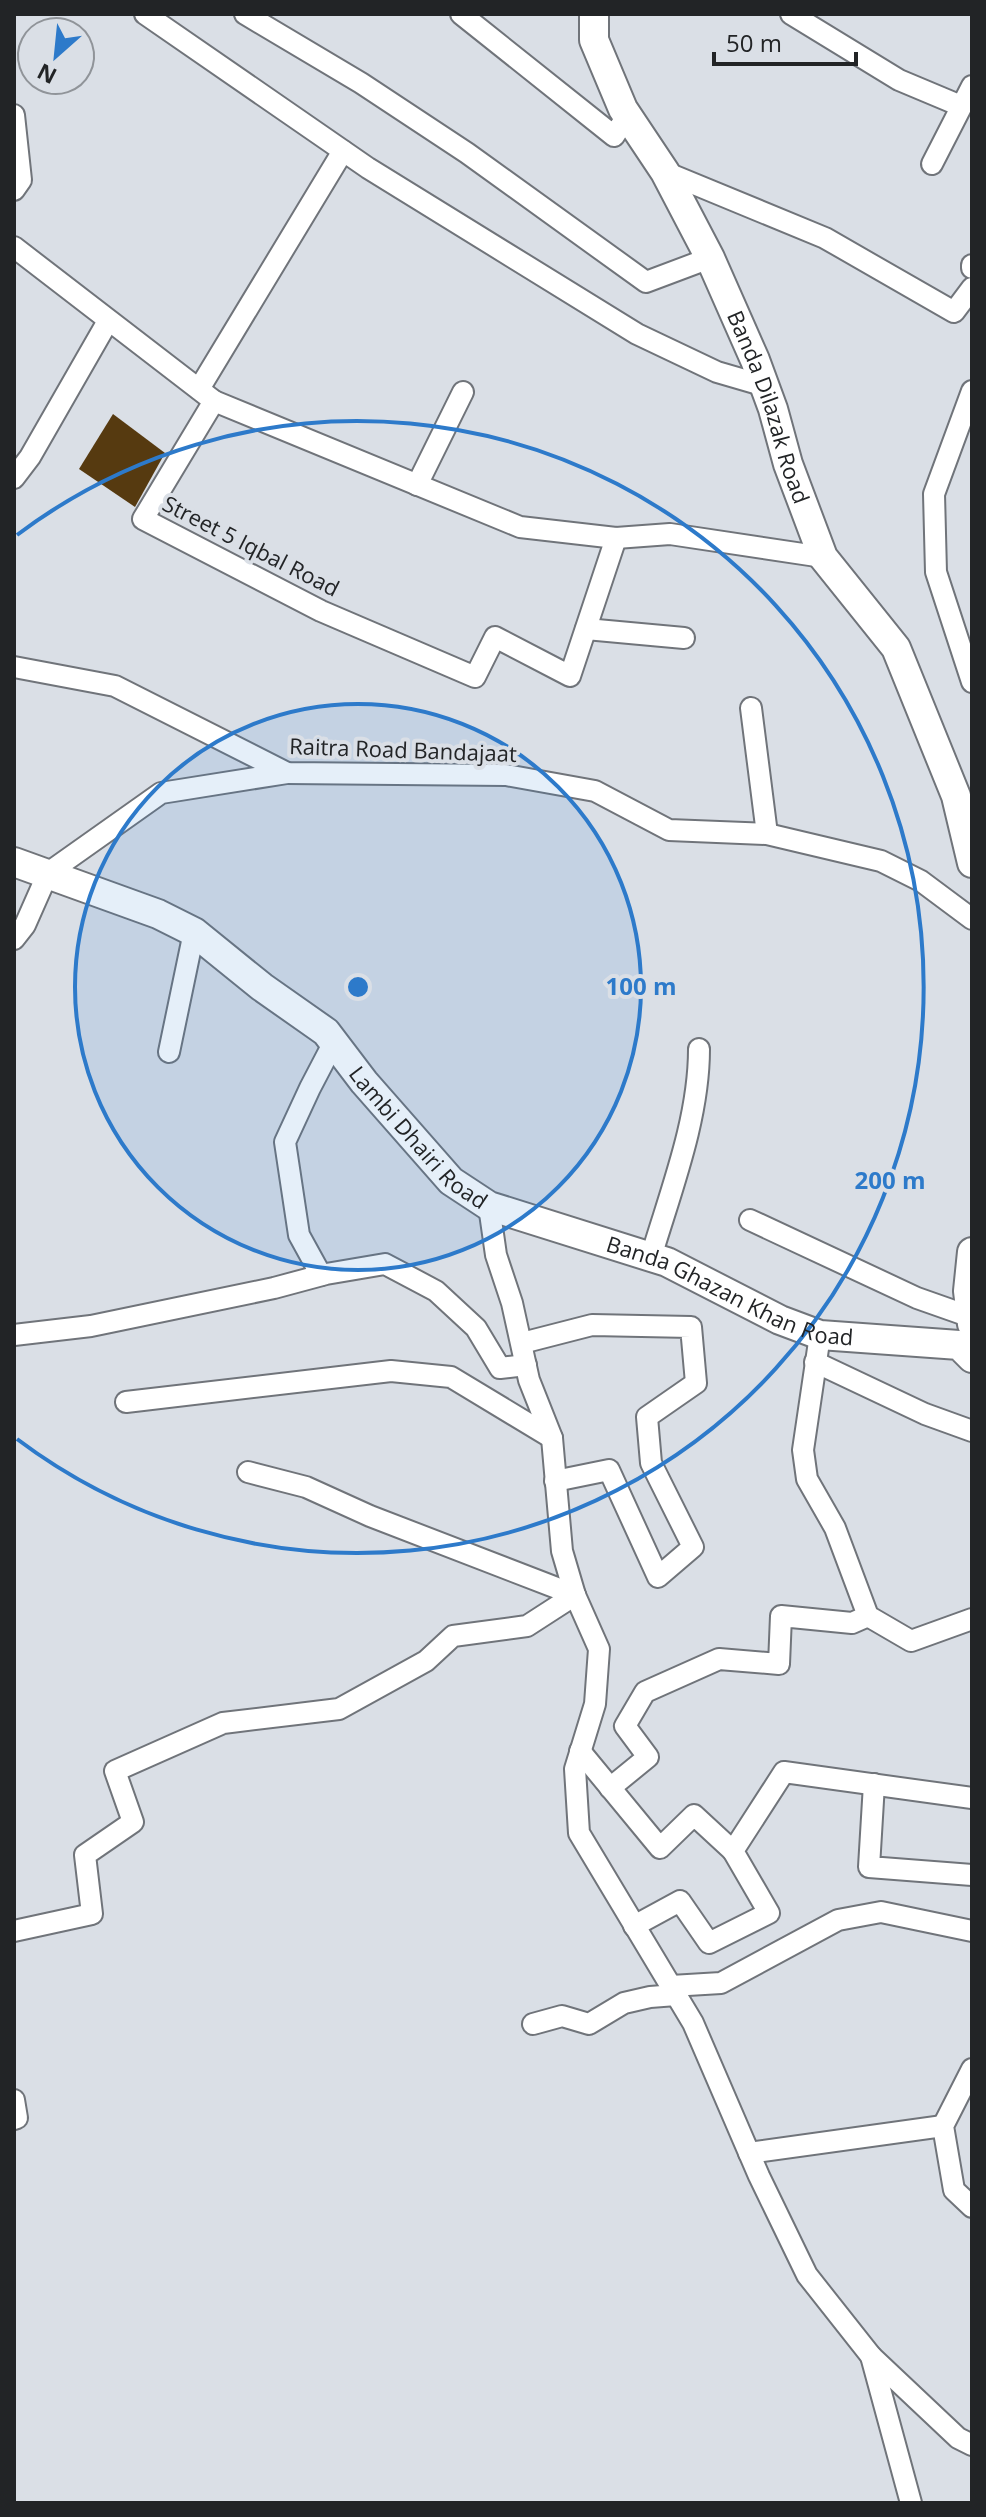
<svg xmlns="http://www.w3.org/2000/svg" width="986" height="2517" viewBox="0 0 986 2517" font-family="'Open Sans',sans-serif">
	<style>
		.building { fill: #563a10 }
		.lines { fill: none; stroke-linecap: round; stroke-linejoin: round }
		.street-casing { stroke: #70747a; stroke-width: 24 }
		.secondary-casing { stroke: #70747a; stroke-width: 32 }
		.street { stroke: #fff; stroke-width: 20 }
		.secondary { stroke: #fff; stroke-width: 28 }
		.ring { fill: none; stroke: #2d7aca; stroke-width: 4 }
		.labels { text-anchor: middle; stroke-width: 8; stroke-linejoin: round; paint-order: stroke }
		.street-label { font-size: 22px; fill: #222426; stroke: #dadfe6 }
		.centre { fill: #2d7aca; stroke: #dadfe6; stroke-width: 4 }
		.ring-label { font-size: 24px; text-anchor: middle; font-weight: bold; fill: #2d7aca; stroke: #dadfe6; stroke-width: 8; stroke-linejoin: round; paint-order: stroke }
	</style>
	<rect width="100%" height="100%" fill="#dadfe6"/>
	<polygon class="building" points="113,414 165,453 135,507 79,469"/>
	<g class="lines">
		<g class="street-casing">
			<g id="street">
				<polyline points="145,14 368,168 637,334 717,372 765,386"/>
				<polyline points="245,14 361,83 467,153 646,282 710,258"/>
				<polyline points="461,14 614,136 627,116"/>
				<polyline points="791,14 899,80 961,106"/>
				<polyline points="14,115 21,180 14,190"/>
				<polyline points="932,164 972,86"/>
				<polyline points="665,172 825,238 954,312 972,288"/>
				<polyline points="14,247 214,401 143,519 321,611 475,677 495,637 570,676 616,538"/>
				<polyline points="972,265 972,268"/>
				<polyline points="199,389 343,151"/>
				<polyline points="972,391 934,494 936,572 972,682"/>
				<polyline points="214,401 520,527 616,538 670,534 823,557"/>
				<polyline points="14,478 30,457 108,321"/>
				<polyline points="417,485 463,392"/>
				<polyline points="586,629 684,638"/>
				<polyline points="14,667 115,686 287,773 506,775 595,791 669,830 767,834 881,861 921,881 972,919"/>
				<polyline points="751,708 767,834"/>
				<polyline points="14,939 25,925 48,873 161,793 287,773"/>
				<polyline points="169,1052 194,932"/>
				<polyline points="489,1206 496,1255 512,1303 529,1380 552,1438 562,1551 575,1595 599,1649 595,1704 575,1769 579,1833 693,2023 759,2176 807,2275 871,2356 958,2438 972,2445"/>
				<polyline points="750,1220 917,1298 971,1317"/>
				<path d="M651,1257c20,-67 48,-138 48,-208"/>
				<polyline points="321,1275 299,1235 285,1142 310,1088 334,1042"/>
				<polyline points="14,1335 91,1326 274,1288 326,1274 385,1264 436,1291 476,1328 500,1368 526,1365"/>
				<polyline points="820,1335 803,1450 807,1479 835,1528 868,1616 911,1641 972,1619"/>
				<polyline points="522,1343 592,1325 691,1327 696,1383 647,1417 651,1463 693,1547 658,1577 609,1470 555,1481"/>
				<polyline points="815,1362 925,1414 972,1431"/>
				<polyline points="126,1402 391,1371 451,1377 552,1438"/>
				<polyline points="248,1472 306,1487 370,1516 575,1595"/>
				<polyline points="580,1751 660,1848 694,1815 733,1851"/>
				<polyline points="874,1784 869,1867 972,1875"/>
				<polyline points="610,1788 648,1757 625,1726 645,1692 719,1659 779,1664 781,1616 852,1623 868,1616"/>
				<polyline points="634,1926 680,1901 709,1943 769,1913 733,1851 784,1772 972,1798"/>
				<polyline points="14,1931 92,1914 85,1855 133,1822 115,1771 223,1723 339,1709 426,1661 453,1636 527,1626 575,1595"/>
				<polyline points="671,1986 721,1983 838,1920 881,1912 972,1931"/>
				<polyline points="533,2024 562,2016 589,2024 624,2003 650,1997 676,1995"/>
				<polyline points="972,2069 943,2126 954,2190 972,2207"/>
				<polyline points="14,2100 17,2118 14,2119"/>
				<polyline points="749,2153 943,2126"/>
				<polyline points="871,2356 911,2503"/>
			</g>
		</g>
		<g class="secondary-casing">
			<g id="secondary">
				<path id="s1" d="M594,14v26l29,69 42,63 45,86 45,102 18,49 15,55 35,93 73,91 60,148 16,67"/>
				<path id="s2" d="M14,862l144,52 36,18 68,55 64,45 38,50 87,99 38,25 178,56 113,58 40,15 139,10 13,13"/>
				<polyline points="972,1252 968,1291 972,1324"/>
			</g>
		</g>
		<use href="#street" class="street"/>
		<use href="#secondary" class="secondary"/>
	</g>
	<circle cx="358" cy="987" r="283" fill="#2d7aca" fill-opacity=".12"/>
	<g class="ring">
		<circle cx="358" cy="987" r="283"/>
		<path d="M17 535A566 566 0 1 1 17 1439"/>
	</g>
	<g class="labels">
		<g class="street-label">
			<text dy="8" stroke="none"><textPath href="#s1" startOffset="434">Banda Dilazak Road</textPath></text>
			<text transform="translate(251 546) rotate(27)" y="8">Street 5 Iqbal Road</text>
			<text transform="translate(403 750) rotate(2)" y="8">Raitra Road Bandajaat</text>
			<text dy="8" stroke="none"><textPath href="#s2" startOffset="500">Lambi Dhairi Road</textPath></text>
			<text dy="8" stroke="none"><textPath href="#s2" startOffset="856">Banda Ghazan Khan Road</textPath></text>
		</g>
	</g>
	<circle cx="358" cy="987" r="12" class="centre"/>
	<g class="ring-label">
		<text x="641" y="995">100 m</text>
		<text x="890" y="1189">200 m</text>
	</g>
	<rect width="986" height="2517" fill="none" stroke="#222426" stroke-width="32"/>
	<g transform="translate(56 56) rotate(207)"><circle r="38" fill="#dadfe6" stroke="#909499" stroke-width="2"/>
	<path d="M0-6L14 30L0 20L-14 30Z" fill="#2d7aca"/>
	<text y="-12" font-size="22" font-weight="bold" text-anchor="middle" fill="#222426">N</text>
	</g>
	<path d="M714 52v12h142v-12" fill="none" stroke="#222426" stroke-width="4"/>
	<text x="726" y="52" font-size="24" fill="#222426" stroke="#dadfe6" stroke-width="6" paint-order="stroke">50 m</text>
</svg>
